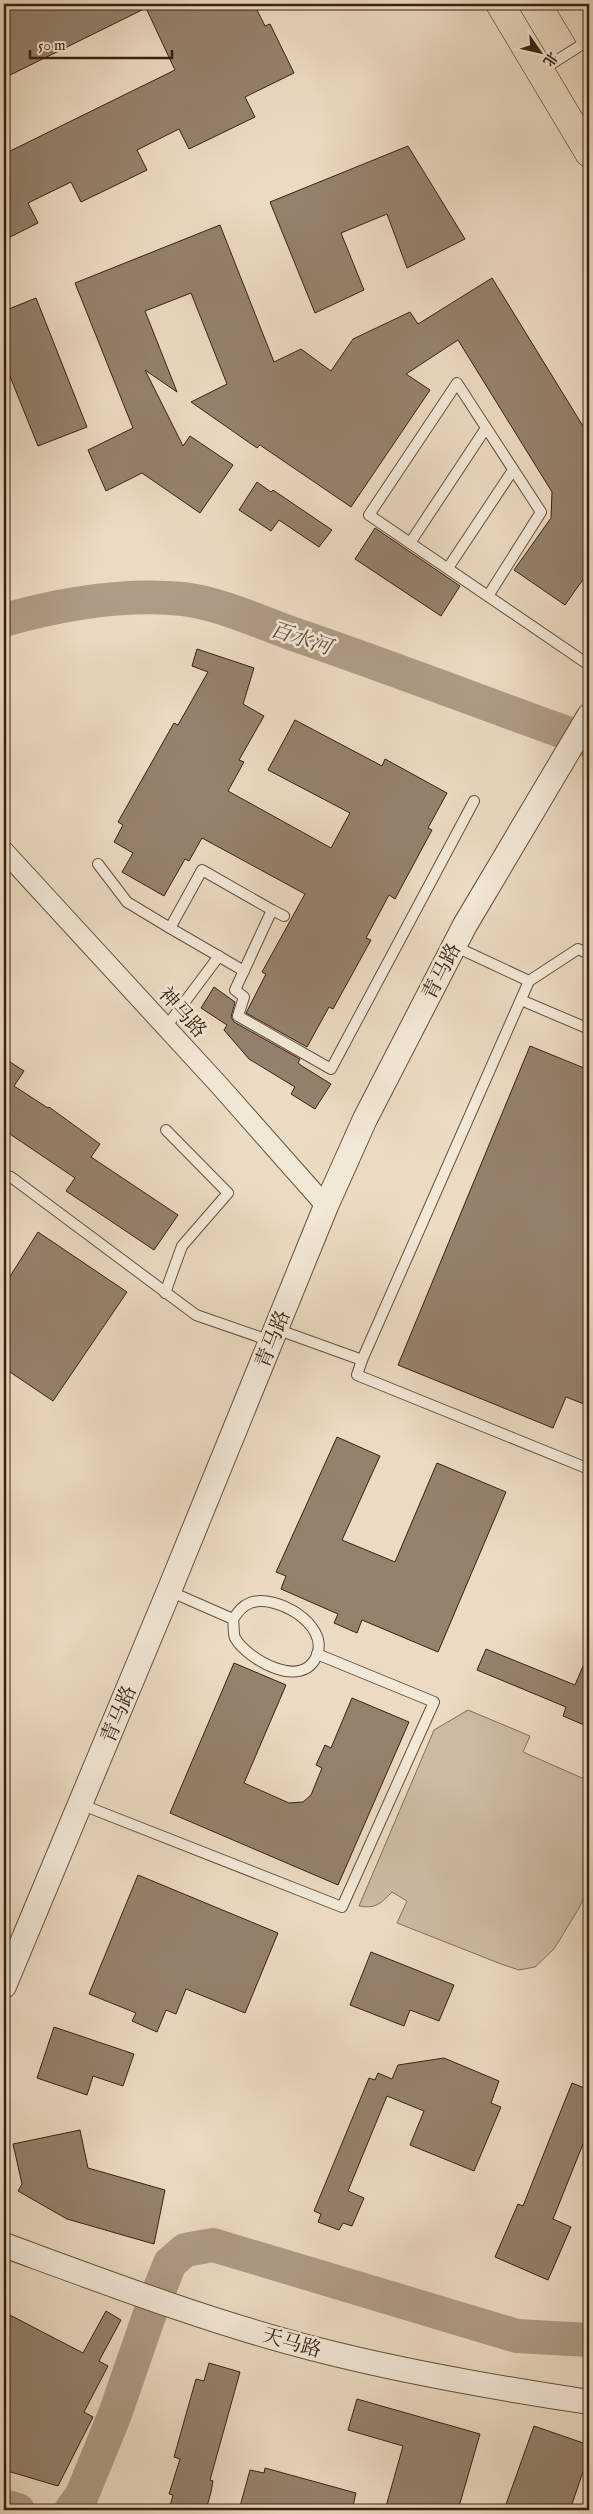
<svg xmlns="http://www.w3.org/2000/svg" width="593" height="2514" viewBox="0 0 593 2514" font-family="'IM FELL English','Noto Serif SC',serif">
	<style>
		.green { fill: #ccbca4; stroke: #816f5a }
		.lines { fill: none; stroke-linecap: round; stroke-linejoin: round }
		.river { stroke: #ad9c86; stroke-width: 34 }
		.building { fill: #94826d; stroke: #362211 }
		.service-casing { stroke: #63503d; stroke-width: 12 }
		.minor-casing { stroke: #63503d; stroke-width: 21 }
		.tertiary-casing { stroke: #63503d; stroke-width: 26 }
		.primary-casing { stroke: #362211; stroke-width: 29 }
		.service { stroke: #f2e8d7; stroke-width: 10 }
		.minor { stroke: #f2e8d7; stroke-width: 19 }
		.tertiary { stroke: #f2e8d7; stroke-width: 24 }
		.primary { stroke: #ebdbc2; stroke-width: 28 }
		.labels { text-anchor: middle; stroke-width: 5; stroke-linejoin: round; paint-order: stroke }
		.street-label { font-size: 20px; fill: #362211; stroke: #f2e8d7 }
		.water-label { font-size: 21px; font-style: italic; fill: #604d3a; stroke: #f2e8d7 }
	</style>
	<rect width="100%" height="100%" fill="#ebdbc2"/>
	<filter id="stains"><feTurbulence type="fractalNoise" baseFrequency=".004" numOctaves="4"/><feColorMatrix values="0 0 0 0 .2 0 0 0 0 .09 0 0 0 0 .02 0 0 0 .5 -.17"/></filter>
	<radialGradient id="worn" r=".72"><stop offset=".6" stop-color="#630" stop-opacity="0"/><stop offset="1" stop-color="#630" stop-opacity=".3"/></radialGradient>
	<path class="green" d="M468,1710l62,26 -7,16 66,29v105l-10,22 -25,41 -19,18 -16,3 -18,-6 -104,-41 10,-22 -15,-9c-12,12 -16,17 -33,14l75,-176z"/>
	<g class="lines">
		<g class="river">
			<path d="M4,620c57,-16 119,-27 179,-21 37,4 86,27 122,39 95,33 189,69 284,103"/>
			<polyline points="4,2506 18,2510"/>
			<polyline points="71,2510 82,2495 115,2414 149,2316 170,2263 185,2250 213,2245 517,2336 589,2340"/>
		</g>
	</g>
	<g class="building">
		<polygon points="4,4 254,4 265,26 270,24 294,73 245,97 255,117 189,149 179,129 137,150 147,170 81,202 71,182 28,203 38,223 4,240 4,154 175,70 146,8 4,78"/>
		<polygon points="408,146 465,239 407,268 387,214 341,233 364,290 315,313 270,202"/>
		<polygon points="220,225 274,362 301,349 331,371 353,339 410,312 418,324 492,278 589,436 589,571 565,605 514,570 551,518 552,492 458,340 406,374 430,390 351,507 260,445 257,448 191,402 227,384 191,293 145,311 177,392 145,370 183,446 190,436 233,465 200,513 142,473 106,491 88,450 133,428 75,283"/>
		<polygon points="36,298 87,427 38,446 7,369 4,370 4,311"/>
		<polygon points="257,482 271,492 273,490 332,530 319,547 279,520 271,531 239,510"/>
		<polygon points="375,528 460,586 441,616 355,559"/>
		<polygon points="197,649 254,668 243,704 264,716 239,760 244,762 228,791 331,848 350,813 268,770 295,720 382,766 385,759 447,793 428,828 432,830 395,899 389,895 366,938 371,940 333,1009 329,1007 307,1047 246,1013 266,974 262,972 305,894 202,838 189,861 185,859 164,896 122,872 133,853 114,842 123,825 118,822 174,723 178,725 208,672 192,666"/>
		<polygon points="214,987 235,1002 231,1017 234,1022 300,1059 298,1063 302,1066 331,1084 315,1109 291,1094 295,1087 249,1059 224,1030 227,1025 201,1008"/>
		<polygon points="530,1046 589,1070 589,1406 566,1397 553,1428 398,1365"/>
		<polygon points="4,1058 24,1071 14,1086 48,1108 49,1107 100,1144 91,1157 178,1215 154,1250 66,1191 75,1178 4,1130"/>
		<polygon points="38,1232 127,1292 53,1401 4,1368 4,1286"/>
		<polygon points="337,1437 380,1456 342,1540 395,1562 437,1463 506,1492 438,1652 362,1620 357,1633 334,1623 338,1614 281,1589 286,1576 276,1572"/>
		<polygon points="486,1649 575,1685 589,1652 589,1727 563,1716 566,1707 477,1670"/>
		<polygon points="234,1663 286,1685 244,1783 289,1803 303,1802 311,1795 322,1768 316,1765 325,1745 331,1748 352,1698 409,1722 338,1885 170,1813"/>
		<polygon points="138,1875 278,1933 245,2013 186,1989 176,2014 166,2010 157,2032 132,2021 136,2013 89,1994"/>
		<polygon points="371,1952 454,1985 439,2021 410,2010 404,2026 350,2005"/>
		<polygon points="54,2027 134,2054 123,2086 93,2076 87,2095 37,2078"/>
		<polygon points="444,2058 499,2081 491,2103 501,2107 474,2171 410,2145 424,2111 387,2096 348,2191 364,2198 352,2226 343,2223 339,2230 318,2222 321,2214 314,2211 369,2078 375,2080 378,2073 392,2079 398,2065"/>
		<polygon points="572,2083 589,2090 589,2129 553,2219 571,2227 548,2280 495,2257 518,2204 523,2206"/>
		<polygon points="80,2130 88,2168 165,2190 154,2244 67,2219 18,2191 22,2184 13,2144"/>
		<polygon points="106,2311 121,2320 99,2361 108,2366 84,2412 93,2417 58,2486 4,2470 4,2312 83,2353"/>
		<polygon points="209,2363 240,2372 210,2480 213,2481 211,2492 206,2510 169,2510 173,2495 169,2494 180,2459 174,2457 196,2379 204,2381"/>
		<polygon points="357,2399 480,2434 458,2510 385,2510 403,2446 348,2430"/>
		<polygon points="534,2426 589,2445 589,2454 570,2510 504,2510"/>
		<polygon points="265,2468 356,2493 352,2510 239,2510 250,2470 264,2473"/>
	</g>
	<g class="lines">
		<g class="service-casing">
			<g id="service">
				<polyline points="542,70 589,40"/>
				<polyline points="410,543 486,428"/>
				<polyline points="448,568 513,470"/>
				<polyline points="488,596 541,512 457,383 369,515 589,665"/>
				<polyline points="98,864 127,902 170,928"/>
				<polyline points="284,916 272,910 235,990 244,997 238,1016 331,1069 474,801"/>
				<polyline points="454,946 529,981 578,949 589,954"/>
				<polyline points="244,971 170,928 202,870 272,910"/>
				<polyline points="521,1000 589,1029"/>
				<polyline points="166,1027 219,956"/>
				<polyline points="11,1177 196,1315 271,1341"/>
				<polyline points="165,1293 182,1246 228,1193 166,1130"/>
				<polyline points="276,1329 362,1360 357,1375 589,1469"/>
				<polyline points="362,1360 529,981"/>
				<path d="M169,1591l64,28c1,5 0,14 2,19 13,22 68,53 82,17 12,-31 -42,-62 -67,-52 -8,3 -12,9 -17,16"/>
				<polyline points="80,1804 342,1907 434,1702 317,1654"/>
			</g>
		</g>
		<g class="minor-casing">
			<polyline id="minor" points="4,851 219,1085 326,1206"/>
		</g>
		<g class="tertiary-casing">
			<g id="tertiary">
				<polyline points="4,1986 169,1591 326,1206 365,1119 465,925 589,716"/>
				<path d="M4,2245c101,37 203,76 307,103 92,24 185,40 278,54"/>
			</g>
		</g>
		<g class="primary-casing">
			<g id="primary">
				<polyline points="500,4 589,153"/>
				<polyline points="570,4 589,36"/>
			</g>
		</g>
		<use href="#service" class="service"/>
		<use href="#minor" class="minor"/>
		<use href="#tertiary" class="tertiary"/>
		<use href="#primary" class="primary"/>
	</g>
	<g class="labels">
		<g class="street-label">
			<text transform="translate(441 971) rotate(-63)" y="7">青马路</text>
			<text transform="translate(183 1012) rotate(48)" y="7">神马路</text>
			<text transform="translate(272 1339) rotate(-68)" y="7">青马路</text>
			<text transform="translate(118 1714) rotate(-67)" y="7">青马路</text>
			<text transform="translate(292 2342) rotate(16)" y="7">天马路</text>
		</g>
		<g class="water-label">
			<text transform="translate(301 638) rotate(18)" y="7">百水河</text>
		</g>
	</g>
	<rect width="593" height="2514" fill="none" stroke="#ebdbc2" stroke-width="20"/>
	<rect x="5" y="5" width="583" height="2504" fill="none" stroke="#362211" stroke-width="2.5"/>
	<rect x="10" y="10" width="573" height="2494" fill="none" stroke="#362211"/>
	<g transform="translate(540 52) rotate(124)" stroke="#f2e8d7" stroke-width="4" paint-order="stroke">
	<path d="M0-4L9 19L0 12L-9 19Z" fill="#362211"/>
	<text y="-8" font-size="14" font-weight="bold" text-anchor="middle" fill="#362211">北</text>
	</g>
	<path d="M30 50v8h142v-8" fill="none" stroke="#362211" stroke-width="2.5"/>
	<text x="38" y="50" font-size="15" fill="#362211" stroke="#f2e8d7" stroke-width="4" paint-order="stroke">50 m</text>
	<rect width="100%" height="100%" filter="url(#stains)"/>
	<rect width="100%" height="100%" fill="url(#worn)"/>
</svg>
